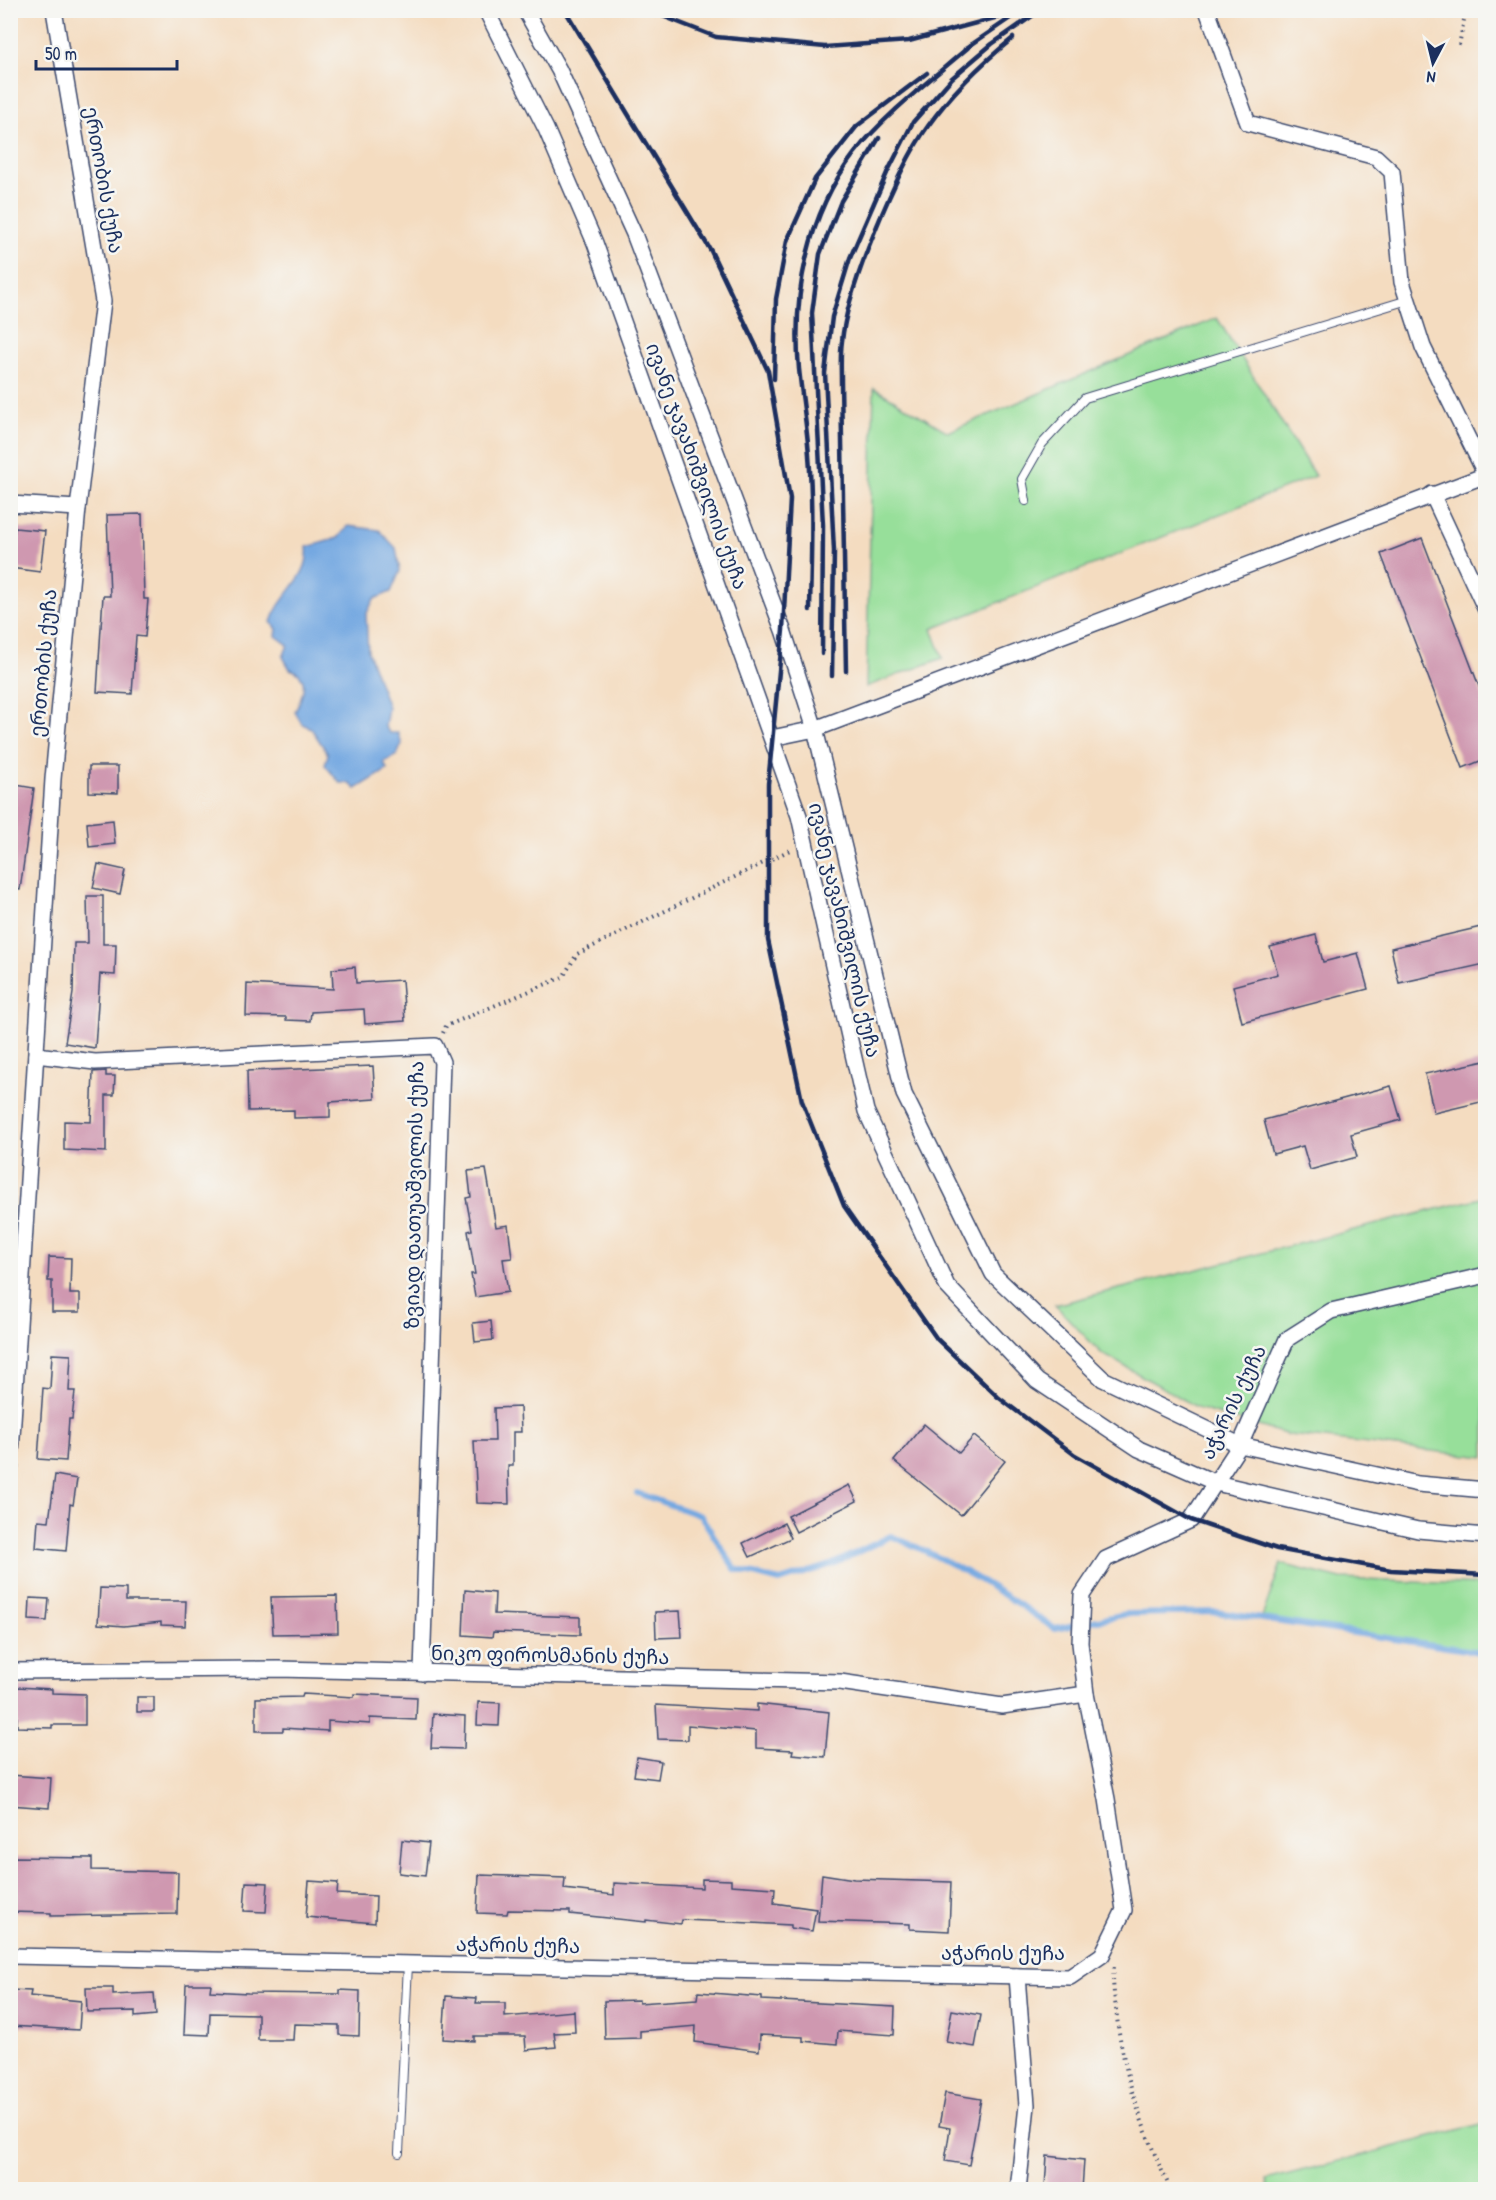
<svg xmlns="http://www.w3.org/2000/svg" width="1496" height="2200" viewBox="0 0 1496 2200" font-family="'Patrick Hand','Noto Sans Georgian',sans-serif">
	<style>
		.green { fill: #97df9a; stroke: #59877c; stroke-width: 1.5 }
		.water { fill: #74a8e1; stroke: #486ca0; stroke-width: 1.5 }
		.lines { fill: none; stroke-linecap: round; stroke-linejoin: round }
		.stream { stroke: #74a8e1; stroke-width: 6 }
		.building { fill: #cf98b0 }
		.lane-casing { stroke: #3c496d; stroke-width: 10 }
		.street-casing { stroke: #3c496d; stroke-width: 18 }
		.path { stroke: #3c496d; stroke-width: 4; stroke-dasharray: 1.5 4.5; stroke-linecap: butt }
		.lane { stroke: #fff; stroke-width: 8 }
		.street { stroke: #fff; stroke-width: 15 }
		.rail { stroke: #1b2f5e; stroke-width: 4.5 }
		.labels { text-anchor: middle; stroke-width: 5; stroke-linejoin: round; paint-order: stroke }
		.street-label { font-size: 20px; fill: #1b2f5e; stroke: #f6f6f2 }
	</style>
	<rect width="100%" height="100%" fill="#f6f6f2"/>
	<filter id="ink" filterUnits="userSpaceOnUse"><feTurbulence type="fractalNoise" baseFrequency=".0167" numOctaves="2"/><feDisplacementMap in="SourceGraphic" scale="12" xChannelSelector="R" yChannelSelector="G"/><feConvolveMatrix kernelMatrix="1 2 1 2 8 2 1 2 1" color-interpolation-filters="sRGB"/></filter>
	<filter id="wash" filterUnits="userSpaceOnUse"><feTurbulence type="fractalNoise" baseFrequency=".008" numOctaves="4" result="noise"/><feDisplacementMap in="SourceGraphic" scale="24" xChannelSelector="R" yChannelSelector="G"/><feGaussianBlur stdDeviation="1.35" result="paint"/><feColorMatrix in="noise" values="0 0 0 0 0 0 0 0 0 0 0 0 0 0 0 0 0 1.4 0 .05"/><feComposite in="paint" operator="in"/></filter>
	<g filter="url(#wash)">
		<rect width="100%" height="100%" fill="#f4dcc0"/>
		<g class="green">
			<polygon points="1217,318 1315,476 932,629 943,658 866,687 874,388 948,432"/>
			<polygon points="1485,1197 1485,1457 1289,1435 1200,1409 1101,1353 1055,1305"/>
			<polygon points="1281,1564 1341,1579 1485,1585 1485,1653 1261,1620"/>
			<polygon points="1485,2123 1485,2189 1268,2189 1266,2180"/>
		</g>
		<path class="water" d="M348,526l31,4 17,18 4,23 -9,21 -17,7 -8,16 2,37 20,55 -3,20 5,6h8l4,11 -5,11 -13,7 3,8 -31,19 -7,-6h-9l-15,-18 3,-11 -17,-26 -9,-4 -7,-12c7,-15 17,-36 -5,-43l-7,-12 5,-12 -12,-9 1,-7 -6,-7c9,-29 40,-44 36,-75l31,-9z"/>
		<g class="lines">
			<path class="stream" d="M637,1493l64,23 34,53 45,12 53,-17 58,-28c60,24 111,56 164,93l71,-15 90,-2 270,41"/>
		</g>
		<g id="blocks">
			<g class="building">
				<polygon points="142,514 144,599 148,599 145,637 136,636 132,694 97,692 103,596 110,596 107,515"/>
				<polygon points="15,528 45,531 40,572 10,568"/>
				<polygon points="1422,538 1485,702 1485,759 1463,768 1381,554"/>
				<polygon points="89,766 118,766 118,793 89,792"/>
				<polygon points="10,784 34,788 20,890 10,889"/>
				<polygon points="113,820 115,844 89,847 87,823"/>
				<polygon points="98,864 125,870 120,894 93,888"/>
				<polygon points="87,896 103,896 103,944 116,944 115,975 100,974 95,1048 65,1043 73,993 74,943 88,943"/>
				<polygon points="1485,926 1485,964 1399,983 1391,948"/>
				<polygon points="1316,935 1323,962 1358,953 1368,989 1242,1022 1233,986 1278,974 1270,947"/>
				<polygon points="355,967 356,983 402,980 405,1021 365,1024 364,1009 311,1012 310,1021 286,1020 286,1017 246,1016 247,984 333,989 332,969"/>
				<polygon points="1485,1061 1485,1101 1434,1113 1425,1074"/>
				<polygon points="373,1066 375,1099 330,1102 330,1117 294,1118 294,1110 248,1111 247,1071"/>
				<polygon points="106,1071 106,1076 115,1076 114,1095 106,1095 106,1152 64,1150 64,1121 91,1122 93,1072"/>
				<polygon points="1391,1086 1401,1120 1351,1134 1357,1157 1310,1170 1303,1146 1273,1154 1264,1120"/>
				<polygon points="486,1169 496,1227 508,1225 512,1258 503,1259 508,1292 475,1297 471,1274 475,1274 468,1231 472,1230 466,1198 471,1197 468,1171"/>
				<polygon points="49,1257 71,1258 70,1294 80,1294 80,1312 52,1312 52,1281 48,1281"/>
				<polygon points="491,1321 493,1340 475,1342 473,1323"/>
				<polygon points="52,1354 71,1355 69,1391 75,1391 72,1419 69,1419 66,1461 38,1459 43,1388 50,1389"/>
				<polygon points="520,1407 521,1432 513,1432 513,1466 508,1466 509,1504 477,1503 474,1441 495,1441 494,1408"/>
				<polygon points="924,1424 959,1453 974,1436 1005,1461 961,1515 894,1461"/>
				<polygon points="55,1475 77,1479 73,1505 70,1504 66,1551 36,1548 38,1520 49,1521"/>
				<polygon points="849,1485 857,1501 796,1532 788,1516"/>
				<polygon points="784,1523 791,1538 750,1557 743,1543"/>
				<polygon points="100,1588 126,1589 126,1601 186,1601 185,1626 161,1625 161,1622 124,1626 98,1624"/>
				<polygon points="465,1590 495,1593 494,1614 580,1617 580,1635 493,1632 492,1637 463,1635"/>
				<polygon points="337,1596 338,1633 273,1634 271,1597"/>
				<polygon points="30,1598 49,1599 47,1621 29,1620"/>
				<polygon points="680,1611 682,1637 656,1638 655,1612"/>
				<polygon points="17,1687 52,1689 52,1693 85,1694 85,1725 52,1725 52,1728 17,1727"/>
				<polygon points="303,1694 354,1697 354,1694 417,1697 416,1720 370,1718 370,1724 328,1721 328,1731 283,1728 283,1731 256,1731 256,1698 302,1697"/>
				<rect x="137" y="1697" width="17" height="15"/>
				<polygon points="478,1702 500,1703 499,1726 477,1725"/>
				<polygon points="757,1704 829,1712 825,1757 792,1754 793,1750 756,1748 756,1731 688,1725 688,1740 658,1739 656,1705 757,1711"/>
				<polygon points="433,1714 465,1716 464,1749 431,1748"/>
				<polygon points="637,1757 661,1761 658,1779 634,1776"/>
				<polygon points="10,1775 51,1778 49,1808 10,1805"/>
				<polygon points="402,1840 429,1843 425,1876 399,1873"/>
				<polygon points="10,1857 92,1858 92,1870 178,1872 177,1914 51,1916 51,1913 10,1912"/>
				<polygon points="822,1874 854,1879 951,1882 949,1931 910,1929 910,1924 818,1921"/>
				<polygon points="479,1875 565,1878 564,1889 614,1895 614,1883 702,1888 702,1879 731,1880 731,1885 775,1888 774,1903 816,1909 812,1931 791,1928 791,1925 730,1922 682,1920 681,1924 646,1920 646,1922 570,1914 570,1911 508,1910 507,1914 477,1913"/>
				<polygon points="309,1881 338,1883 337,1894 376,1896 375,1923 306,1917"/>
				<polygon points="246,1882 268,1883 266,1912 244,1911"/>
				<polygon points="186,1984 211,1984 210,1991 248,1993 340,1994 340,1990 360,1991 359,2036 339,2035 339,2025 294,2024 293,2040 258,2040 258,2014 210,2013 209,2035 184,2034"/>
				<polygon points="86,1988 113,1988 113,1995 154,1993 156,2015 135,2017 135,2011 87,2012"/>
				<polygon points="10,1990 31,1991 30,1996 81,2001 79,2030 10,2026"/>
				<polygon points="698,1992 762,1997 762,2000 895,2007 894,2035 838,2031 837,2044 803,2041 803,2037 760,2035 759,2051 695,2042 696,2026 640,2031 640,2038 605,2039 604,2001 639,2000 639,2003 697,1999"/>
				<polygon points="446,1996 477,1998 476,2003 505,2003 505,2017 574,2011 575,2032 554,2033 556,2047 526,2050 525,2036 474,2036 474,2041 443,2039"/>
				<polygon points="952,2010 981,2015 975,2047 946,2042"/>
				<polygon points="945,2093 981,2099 969,2165 945,2161 950,2128 939,2126"/>
				<polygon points="1047,2156 1084,2160 1082,2190 1045,2187"/>
			</g>
		</g>
	</g>
	<g filter="url(#ink)">
		<use href="#blocks" fill-opacity="0" stroke="#3c496d" stroke-width="1.5"/>
		<g class="lines">
			<g class="lane-casing">
				<g id="lane">
					<polyline points="1026,501 1022,479 1042,444 1085,398 1408,300"/>
					<polyline points="399,2153 408,1964"/>
				</g>
			</g>
			<g class="street-casing">
				<g id="street">
					<polyline points="486,10 546,129 595,243 799,816 866,1111 947,1286 1037,1381 1139,1449 1216,1483 1418,1530 1486,1536"/>
					<polyline points="525,10 559,70 634,234 783,630 815,729 904,1094 993,1274 1103,1379 1240,1445 1418,1484 1486,1490"/>
					<polyline points="1207,10 1248,123 1376,157 1392,172 1402,282 1423,347 1486,475"/>
					<polyline points="1432,494 1486,610"/>
					<polyline points="10,504 78,508"/>
					<polyline points="772,738 815,729 1486,475"/>
					<polyline points="36,1055 95,1062 435,1046 442,1062 422,1673"/>
					<polyline points="10,1469 53,779 78,508 103,301 54,10"/>
					<polyline points="10,1671 278,1669 840,1682 1002,1706 1086,1694"/>
					<polyline points="10,1956 1070,1977 1102,1955 1124,1910 1107,1799 1086,1694 1080,1643 1082,1595 1106,1559 1191,1520 1240,1445 1287,1339 1331,1311 1486,1275"/>
					<polyline points="1017,1976 1027,2105 1018,2190"/>
				</g>
			</g>
			<g class="path">
				<polyline points="1459,45 1466,10"/>
				<polyline points="443,1033 446,1026 563,977 577,954 792,849"/>
				<path d="M1114,1967c-2,14 0,27 2,41 6,64 27,124 55,182"/>
			</g>
			<use href="#lane" class="lane"/>
			<use href="#street" class="street"/>
			<g class="rail">
				<polyline points="565,10 711,251 768,371 790,499 783,630 768,784 768,940 802,1101 844,1206 937,1339 998,1397 1075,1455 1191,1520 1277,1549 1391,1570 1486,1575"/>
				<polyline points="647,10 716,37 825,47 909,41 1006,15"/>
				<polyline points="965,49 1022,10"/>
				<polyline points="774,379 776,299 787,241 815,179 857,126 927,73"/>
				<path d="M810,610c1,-51 3,-104 -1,-155 -2,-28 -7,-57 -10,-86 -7,-74 9,-155 55,-215 29,-38 80,-77 117,-109"/>
				<polyline points="822,654 823,525 812,313 820,254 841,201 879,138"/>
				<path d="M846,671l-5,-289c0,-13 -1,-27 1,-41 5,-52 55,-172 86,-215 24,-34 53,-62 85,-88"/>
				<polyline points="832,676 834,551 825,373 832,317 850,258 887,173 913,122 952,78 992,44 1041,10"/>
			</g>
		</g>
	</g>
	<g class="labels">
		<g class="street-label">
			<text transform="translate(104 180) rotate(80)" y="7">ერთობის ქუჩა</text>
			<text transform="translate(697 466) rotate(70)" y="7">ივანე ჯავახიშვილის ქუჩა</text>
			<text transform="translate(43 663) rotate(-85)" y="7">ერთობის ქუჩა</text>
			<text transform="translate(845 930) rotate(77)" y="7">ივანე ჯავახიშვილის ქუჩა</text>
			<text transform="translate(414 1195) rotate(-89)" y="7">ზვიად დათუაშვილის ქუჩა</text>
			<text transform="translate(1233 1402) rotate(-64)" y="7">აჭარის ქუჩა</text>
			<text transform="translate(550 1655) rotate(1)" y="7">ნიკო ფიროსმანის ქუჩა</text>
			<text transform="translate(518 1945) rotate(1)" y="7">აჭარის ქუჩა</text>
			<text x="1003" y="1960">აჭარის ქუჩა</text>
		</g>
	</g>
	<rect width="1496" height="2200" fill="none" stroke="#f6f6f2" stroke-width="36"/>
	<g transform="translate(1433 63) rotate(187)" stroke="#f6f6f2" stroke-width="4.5" paint-order="stroke">
	<path d="M0-4.5L10 22L0 15L-10 22Z" fill="#1b2f5e"/>
	<text y="-9" font-size="16" font-weight="bold" text-anchor="middle" fill="#1b2f5e">N</text>
	</g>
	<path d="M36 60v9h141v-9" fill="none" stroke="#1b2f5e" stroke-width="3"/>
	<text x="45" y="60" font-size="18" fill="#1b2f5e" stroke="#f6f6f2" stroke-width="4.5" paint-order="stroke">50 m</text>
</svg>
